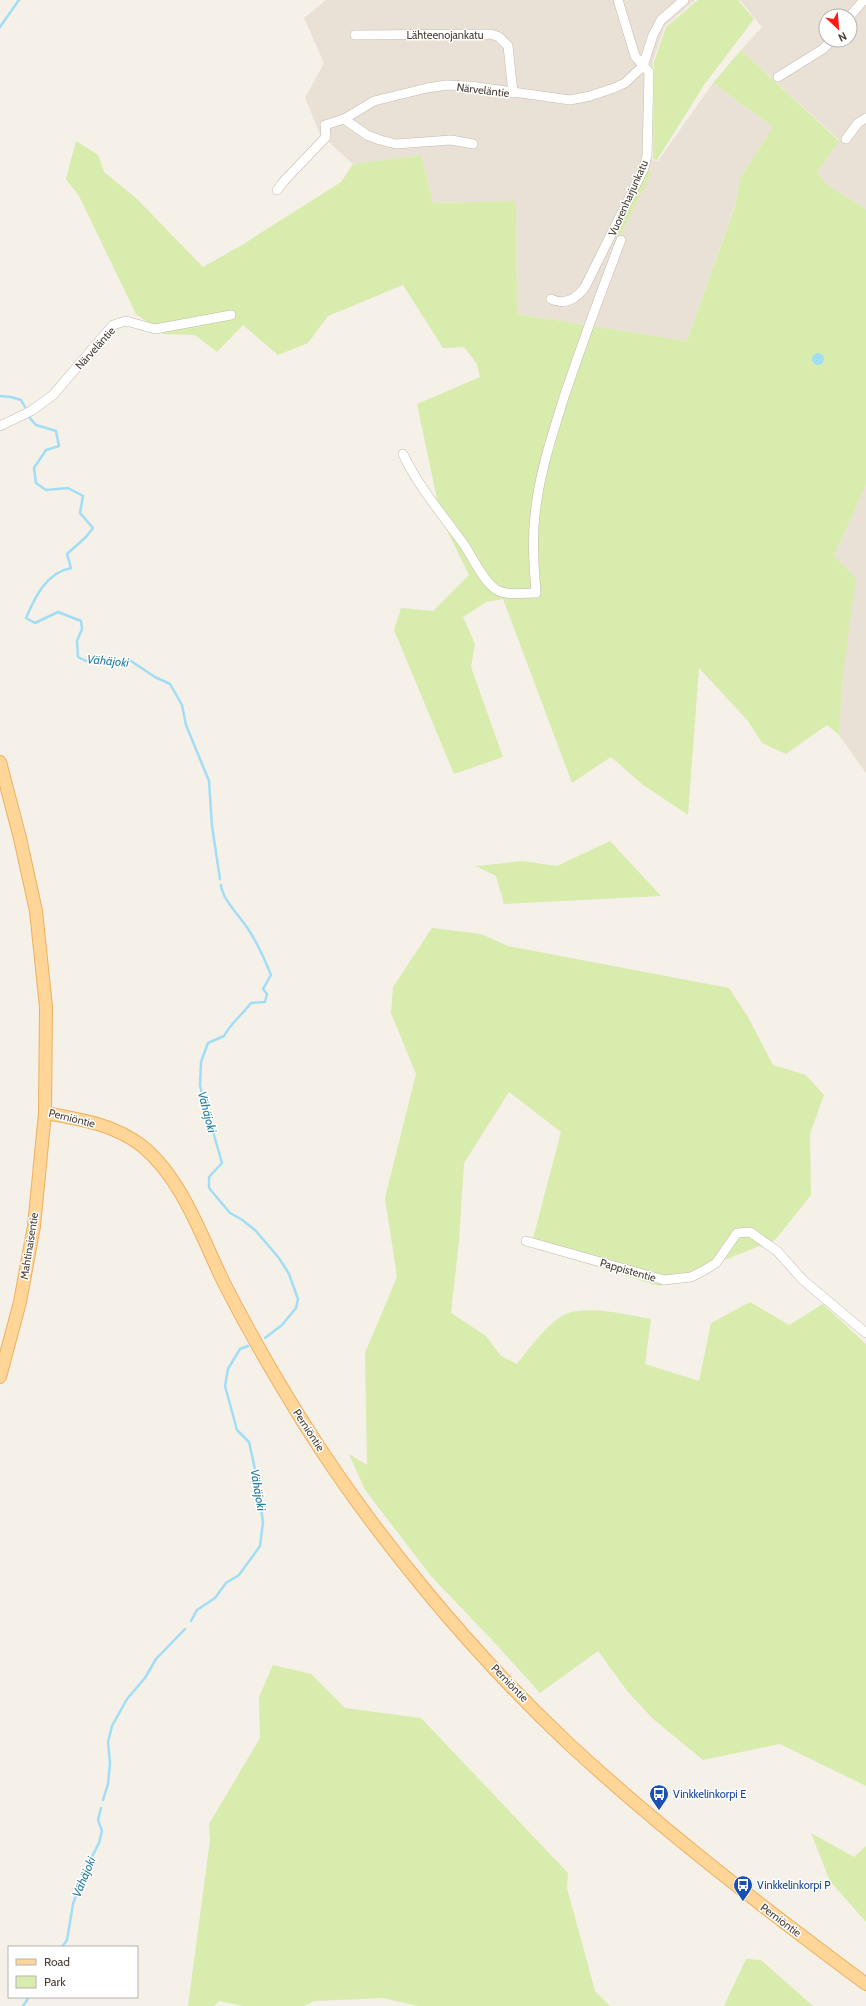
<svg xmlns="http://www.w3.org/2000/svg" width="866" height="2006" viewBox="0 0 866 2006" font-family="Cabin,sans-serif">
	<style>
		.residential { fill: #eae1d6; fill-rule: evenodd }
		.green { fill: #d8ecae }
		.water { fill: #a1def6 }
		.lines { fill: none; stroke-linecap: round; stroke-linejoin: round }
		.stream { stroke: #a1def6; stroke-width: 2.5 }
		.minor-casing { stroke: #c5b9ad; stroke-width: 10 }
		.major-casing { stroke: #edb15f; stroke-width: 14 }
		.minor { stroke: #fff; stroke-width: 9 }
		.major { stroke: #ffd598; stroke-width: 12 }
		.labels { text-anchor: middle; stroke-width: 3; stroke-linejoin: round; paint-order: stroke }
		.street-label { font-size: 11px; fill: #4a4036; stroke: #fff }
		.transit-label { font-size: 11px; fill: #164399; stroke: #fff; text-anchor: start }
		.water-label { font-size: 12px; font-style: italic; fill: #237ea4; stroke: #fff }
	</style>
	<rect width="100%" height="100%" fill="#f5f0e8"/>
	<g class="residential">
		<polygon points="326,0 695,0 665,26 653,61 652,160 658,161 713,83 773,127 740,178 735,205 687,341 517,314 516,201 433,203 421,155 353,164 320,134 305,98 324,63 304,18"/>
		<path d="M740,0h126v209l-39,-24 -10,-13 22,-32 -98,-90 21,-23zM826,16h24v24h-24z"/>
		<polygon points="866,485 866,773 839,735 843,675 834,556"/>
	</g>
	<g class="green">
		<polygon points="698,0 738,0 754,19 704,85 657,160 653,159 654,62 666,27"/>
		<polygon points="741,50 839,141 817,172 827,185 866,209 866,485 834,556 856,578 843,675 839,735 827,725 786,754 762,743 748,721 699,668 688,815 643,785 611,757 572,783 503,599 486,602 463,617 475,644 471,667 503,757 454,774 394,630 401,608 433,611 469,575 441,518 417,404 480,377 477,364 464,347 443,348 403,285 328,316 308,343 278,355 243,325 217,352 195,335 164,334 136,314 79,196 66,179 76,141 98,155 104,172 137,199 203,267 242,245 341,182 353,164 421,155 433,203 516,201 517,314 687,341 735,206 740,178 773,127 713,83"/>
		<polygon points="647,170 652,172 619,238 618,231"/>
		<polygon points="610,841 661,896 504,904 496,876 476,866 523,861 557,866"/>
		<path d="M432,928l49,6 27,12 221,42 19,29 25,48 33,10 18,20 -14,39 1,61 -36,45 -116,46 -128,-40 30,-114 -52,-40 -45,71 -5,78 -8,72 35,23 15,20 16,8c12,-15 31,-42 49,-50 22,-9 62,1 85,5l-6,45 54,17 12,-58 39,-21 39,23 34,-21 43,40v442l-86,-42 -77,16 -51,-42 -24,-26 -30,-41 -58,42 -47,-52 -62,-65 -66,-86 -16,-36 18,11 -2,-112 32,-76 -12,-79 31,-124 -25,-61 2,-26z"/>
		<polygon points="273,1665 311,1674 345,1708 421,1718 568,1873 567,1888 595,1991 610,2006 418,2006 383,1998 314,2001 304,2006 243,2006 219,2001 214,2006 188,2006 210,1840 209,1824 260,1738 259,1697"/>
		<polygon points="811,1833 854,1857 866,1846 866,1922 830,1881"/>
		<polygon points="746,1959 761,1960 813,2006 724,2006"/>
	</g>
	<circle class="water" cx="818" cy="359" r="6"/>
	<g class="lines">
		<g class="stream">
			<polyline points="0,27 19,0"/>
			<polyline points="0,396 11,397 21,400 25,407"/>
			<path d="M28,416l8,9 20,6 3,15 -13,4 -12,18 2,15 10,7 22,-2 15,8 -3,17 13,15 -7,9 -19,17 4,14c-25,5 -36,29 -45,50l9,5 23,-11 23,9 1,8 -5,12 1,16 8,4h45l24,16 15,7 12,21 4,20 23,56 3,45 8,53"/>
			<path d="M221,885c1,15 21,33 29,47 9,14 15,28 21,43l-8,14 4,5 -2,8 -14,1c-9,12 -20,20 -27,33l-16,7 -7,19 -1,24 22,77 -13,14v11l21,25 11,6 14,11 24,28 10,16 9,25 -2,9 -14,17 -17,13"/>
			<polyline points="191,1621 197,1610 215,1598 226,1583 239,1575 260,1546 263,1522 255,1469 249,1442 237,1430 225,1386 228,1369 240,1349 248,1346"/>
			<polyline points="103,1800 108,1784 110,1763 108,1742 112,1726 127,1699 145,1678 156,1659 185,1629"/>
			<polyline points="62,1947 67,1940 73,1904 85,1870 99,1843 102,1831 98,1820 101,1808"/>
			<polyline points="23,2006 29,1997"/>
		</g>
		<g class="minor-casing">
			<g id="minor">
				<polyline points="850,16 864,0"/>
				<polyline points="355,35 491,34 499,37 508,46 513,93"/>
				<polyline points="778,77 823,49 832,40"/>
				<polyline points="344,119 367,135 380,140 396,144 451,140 473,144"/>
				<polyline points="846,139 858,123 866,118"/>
				<polyline points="277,190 284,181 326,137 325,125 344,119 374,101 427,88 447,85 470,86 570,100 590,96 614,88 625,83 643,66 653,35 661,20 684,0"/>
				<path d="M551,299c14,7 26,-1 34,-12l59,-119 3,-13 2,-83 -14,-16 -17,-56"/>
				<polyline points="0,426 31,411 53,395 113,325 126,321 155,329 231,315"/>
				<path d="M403,454c16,34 40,61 62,92 7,11 20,38 32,44 11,6 27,3 39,3 -2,-26 -4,-52 -1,-78 4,-41 17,-79 29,-118 18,-53 37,-105 57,-157"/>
				<polyline points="526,1241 664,1280 691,1277 703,1271 716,1263 737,1233 750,1232 777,1251 803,1280 866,1333"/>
			</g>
		</g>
		<g class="major-casing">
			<g id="major">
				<polyline points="0,762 20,838 36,911 46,1007 45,1113 34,1226 20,1302 0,1377"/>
				<path d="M45,1113c34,6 69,11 97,33 40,32 60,92 82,137 24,47 51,94 79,139 71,113 169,231 266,322 94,87 195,164 297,240"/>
			</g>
		</g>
		<use href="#minor" class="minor"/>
		<use href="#major" class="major"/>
	</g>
	<defs>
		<g id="bus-pin" transform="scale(1)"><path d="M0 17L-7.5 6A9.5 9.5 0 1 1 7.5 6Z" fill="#1a4fb4" stroke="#fff"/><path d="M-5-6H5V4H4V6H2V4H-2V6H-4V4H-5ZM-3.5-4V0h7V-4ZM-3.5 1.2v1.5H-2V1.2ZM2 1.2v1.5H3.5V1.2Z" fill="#fff"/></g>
	</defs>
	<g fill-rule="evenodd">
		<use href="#bus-pin" x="659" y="1794"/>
		<use href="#bus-pin" x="743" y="1885"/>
	</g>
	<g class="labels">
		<g class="street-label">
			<text x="445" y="39">Lähteenojankatu</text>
			<text transform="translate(483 90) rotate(7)" y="4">Närveläntie</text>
			<text transform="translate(628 198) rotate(-66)" y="4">Vuorenharjunkatu</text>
			<text transform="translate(95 348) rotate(-48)" y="4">Närveläntie</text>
			<text transform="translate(72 1118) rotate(14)" y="4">Perniöntie</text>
			<text transform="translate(29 1246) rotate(-81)" y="4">Mahtinaisentie</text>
			<text transform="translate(628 1270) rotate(16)" y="4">Pappistentie</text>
			<text transform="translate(309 1430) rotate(57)" y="4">Perniöntie</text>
			<text transform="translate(510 1683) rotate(46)" y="4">Perniöntie</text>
			<text transform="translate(781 1920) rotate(37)" y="4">Perniöntie</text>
		</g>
		<g class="transit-label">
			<text x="673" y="1798">Vinkkelinkorpi E</text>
			<text x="757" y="1889">Vinkkelinkorpi P</text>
		</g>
		<g class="water-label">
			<text transform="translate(108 661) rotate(5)" y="4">Vähäjoki</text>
			<text transform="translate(207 1112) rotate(75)" y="4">Vähäjoki</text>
			<text transform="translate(258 1490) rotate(80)" y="4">Vähäjoki</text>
			<text transform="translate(84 1877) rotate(-68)" y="4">Vähäjoki</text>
		</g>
	</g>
	<rect x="8" y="1946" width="130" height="52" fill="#ffffff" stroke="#b7b3af"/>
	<rect x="16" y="1959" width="20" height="6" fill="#ffd598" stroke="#b7b3af"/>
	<text x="44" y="1966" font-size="12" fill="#4a4036">Road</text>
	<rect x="16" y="1976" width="20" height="12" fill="#d8ecae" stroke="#b7b3af"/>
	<text x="44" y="1986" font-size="12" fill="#4a4036">Park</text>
	<g transform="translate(838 28) rotate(154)"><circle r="19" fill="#ffffff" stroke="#b7b3af"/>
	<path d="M0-3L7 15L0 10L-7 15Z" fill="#ff1c16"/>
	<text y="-6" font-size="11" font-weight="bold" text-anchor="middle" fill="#4a4036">N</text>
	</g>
</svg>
